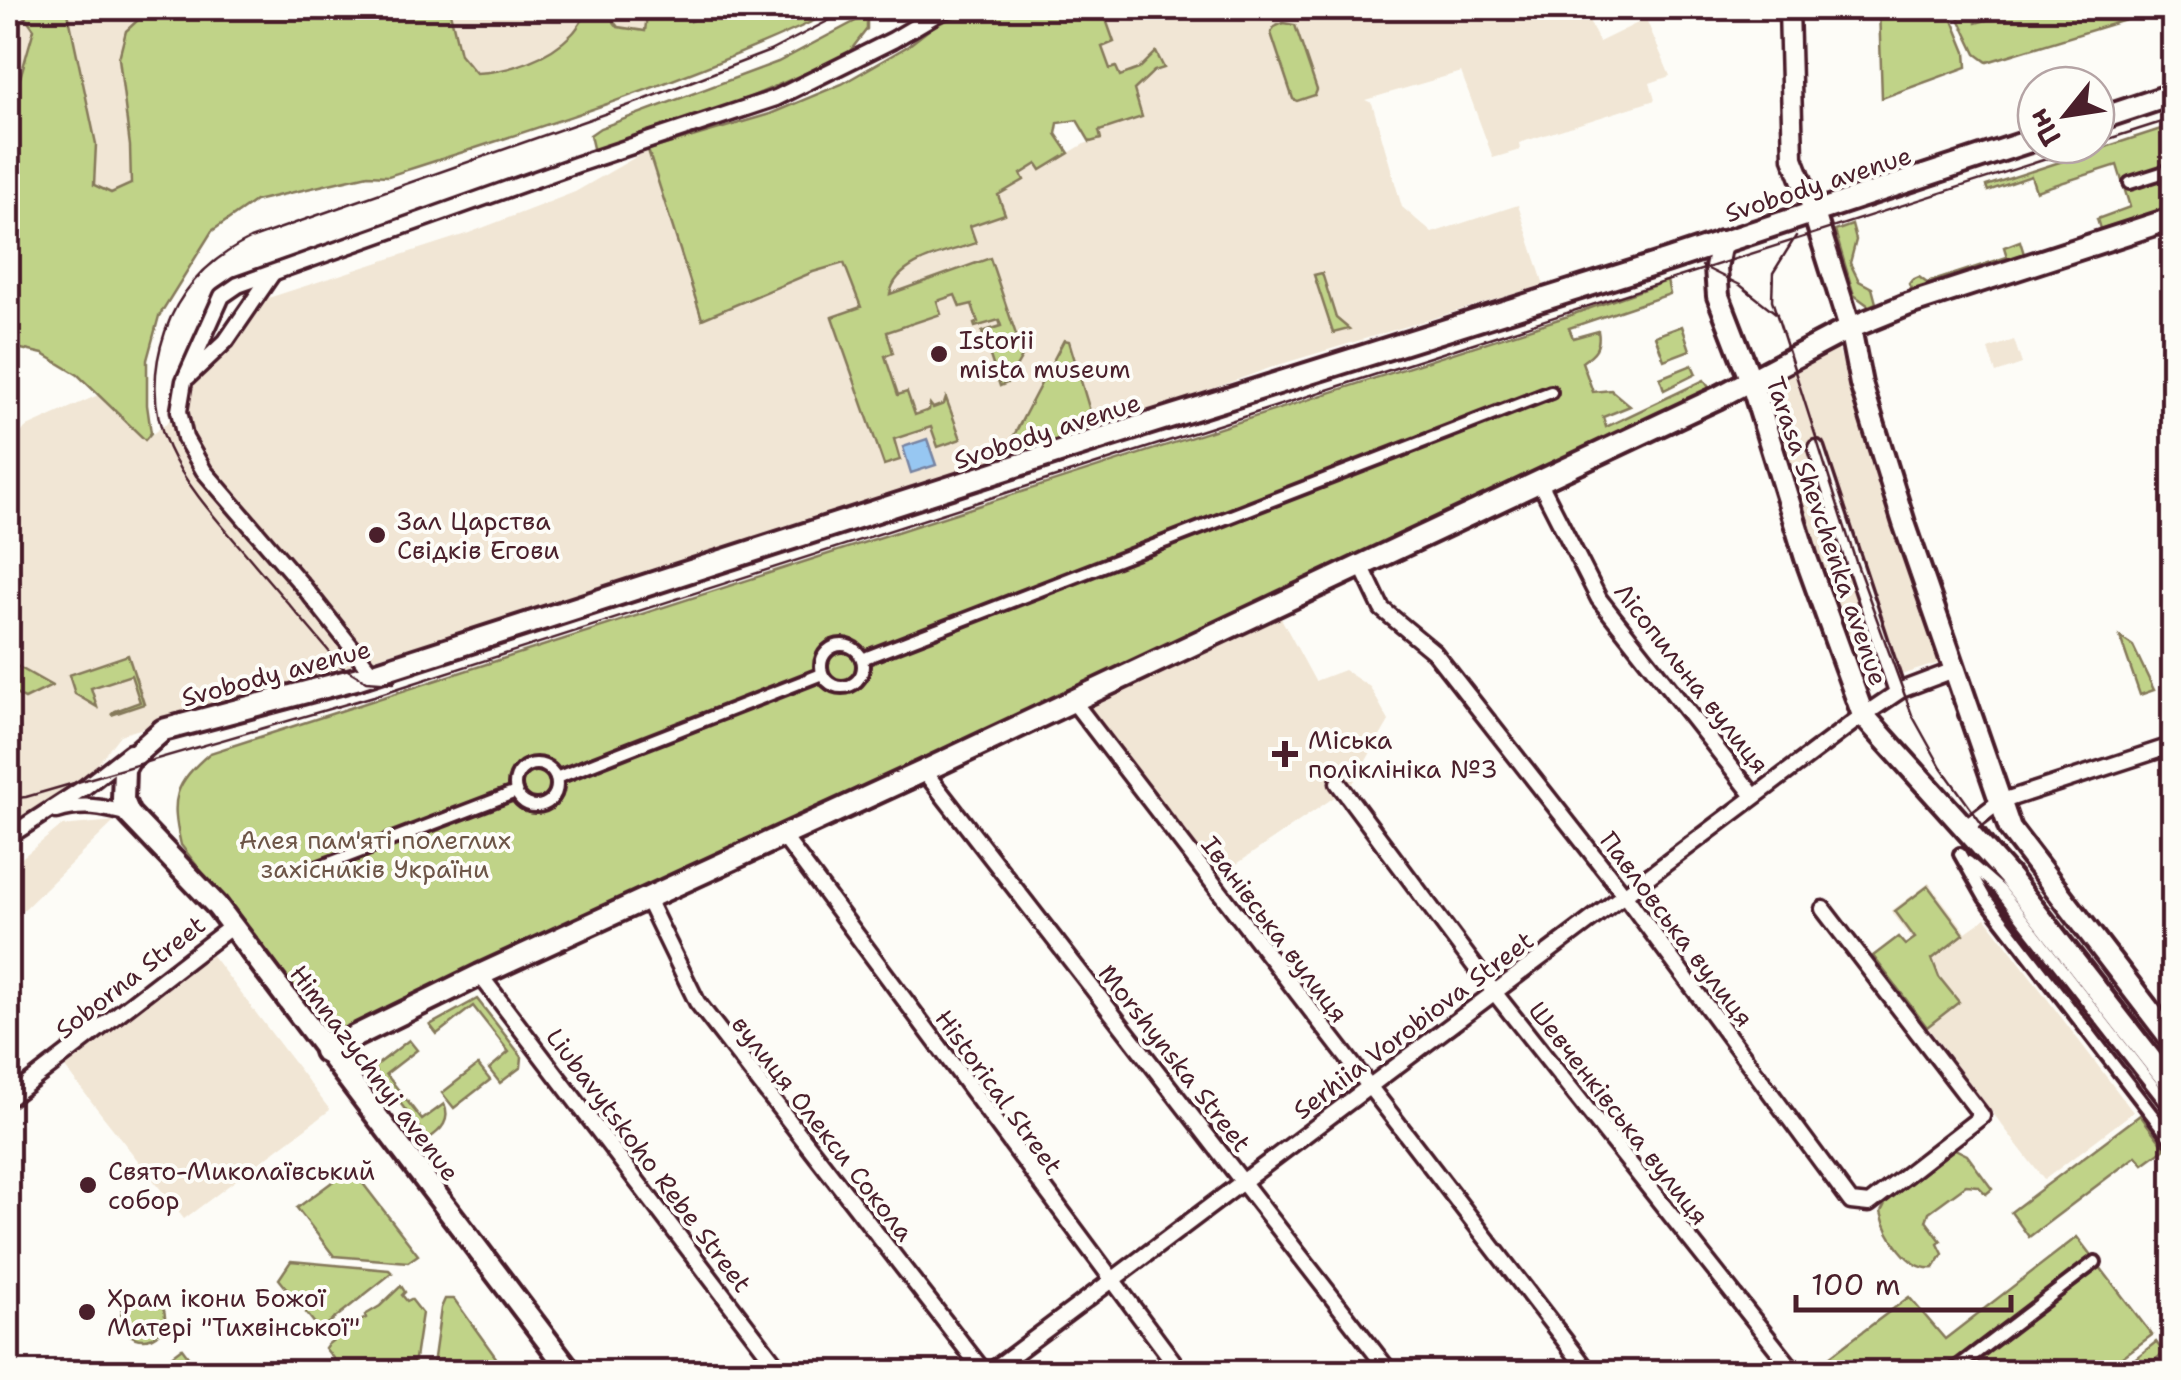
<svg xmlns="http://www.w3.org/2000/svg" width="2181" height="1380" viewBox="0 0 2181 1380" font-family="'Shantell Sans',sans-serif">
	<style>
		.built { fill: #f1e6d5 }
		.green { fill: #c0d388; stroke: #85795a; stroke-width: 2.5 }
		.water { fill: #97c7f2; stroke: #7884a2; stroke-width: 2.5 }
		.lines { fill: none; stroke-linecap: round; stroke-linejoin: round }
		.pedestrian-casing { stroke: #4a1f2b; stroke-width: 18 }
		.minor-casing { stroke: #4a1f2b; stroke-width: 21 }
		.tertiary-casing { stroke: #4a1f2b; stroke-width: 25 }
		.secondary-casing { stroke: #4a1f2b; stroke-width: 28 }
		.pedestrian { stroke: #fdfcf7; stroke-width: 10 }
		.minor { stroke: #fdfcf7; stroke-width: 14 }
		.tertiary { stroke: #fdfcf7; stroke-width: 18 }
		.secondary { stroke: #fdfcf7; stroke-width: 20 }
		.tram { stroke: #4a1f2b; stroke-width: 2.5 }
		.poi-dot { fill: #4a1f2b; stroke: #fdfcf7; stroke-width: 4 }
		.labels { text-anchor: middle; stroke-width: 8; stroke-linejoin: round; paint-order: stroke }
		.street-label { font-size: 25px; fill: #4a1f2b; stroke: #fdfcf7 }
		.poi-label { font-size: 25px; fill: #4a1f2b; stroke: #fdfcf7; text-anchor: start }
		.park-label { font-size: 25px; fill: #6d5547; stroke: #fdfcf7 }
	</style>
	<rect width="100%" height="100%" fill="#fdfcf7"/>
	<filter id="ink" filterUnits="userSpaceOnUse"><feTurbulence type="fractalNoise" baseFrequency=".01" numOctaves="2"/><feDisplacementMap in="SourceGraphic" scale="20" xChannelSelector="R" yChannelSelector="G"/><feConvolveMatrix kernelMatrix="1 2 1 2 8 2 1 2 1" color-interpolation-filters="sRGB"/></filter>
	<g filter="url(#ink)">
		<g class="built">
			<polygon points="8,8 726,8 8,299"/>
			<polygon points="1102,8 1596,8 1599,12 1588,18 1599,42 1646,19 1670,76 1650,83 1655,100 1519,143 1520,150 1493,158 1461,72 1365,100 1372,103 1402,207 1432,233 1518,205 1544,285 1278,365 1096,431 757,537 653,574 120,735 57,816 8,818 8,451 25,428 98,395 145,440 185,408 190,381 259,301 469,233 575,192 648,150 702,319 813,272 844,262 855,286 975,243 970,226 998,195 1023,180 1020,174 1038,164 1042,169 1084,144 1101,139 1099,132 1135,97 1134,90 1138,84 1163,68 1155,53 1139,69 1119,76 1110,69 1102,47 1114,41"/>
			<polygon points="1975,8 2030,8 1975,23"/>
			<polygon points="2014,340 2022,364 1996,373 1988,349"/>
			<polygon points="1836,342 1939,663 1859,688 1758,384"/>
			<polygon points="1276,609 1315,681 1344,670 1370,687 1389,721 1352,785 1215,879 1080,702"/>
			<polygon points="115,821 8,925 8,869 61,826"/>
			<polygon points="1929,883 1966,932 1986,918 2133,1112 2044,1180 1873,956 1898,937 1904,945 1913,940 1891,911"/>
			<polygon points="211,954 330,1110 184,1219 65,1068"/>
		</g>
		<g class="green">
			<path d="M19,8h48l29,136 -2,41 17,8 20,-9 -1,-38 -11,-88 7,-27 25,-23h298l11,46 16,19c32,-1 73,-15 96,-39 7,-7 12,-18 18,-26h20v9l8,10 27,4 3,-23h40l3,13 35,-13h115c-146,71 -299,119 -453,168l-20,-1 -113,26 -43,30 -53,85 -12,44v45l4,28 -6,7 -67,-65 -35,-21 -35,-8v-262l10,1 16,-56z"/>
			<path d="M976,8h126l12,34 -12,5 8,22 6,-2 4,9 19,-7 17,-17 8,16 -10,3 -20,19 8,27 -43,14 2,8 -11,3 -13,-22 -19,3 -2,11 13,19 -28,17 -4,-6 -16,10 3,6 -26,15 7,19 -35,12 6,17c-29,10 -80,18 -86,51l100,-36 33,97 -16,28 -7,3 -18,-54 19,-6 -2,-6 -24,7 -1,-3 4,-2 -6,-18 -12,3 -5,-12 -18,6 4,13 -54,18 6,21 -8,3 13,39 9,-3 8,23 14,-5 1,-6 3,4 11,-4 2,-6 15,41 -23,8 -7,-20 -37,12 6,21 -16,5 -52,-148 29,-10 -17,-44 -31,9 -111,47 -54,-169 122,-36 72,-30 66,-38 27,-21z"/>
			<polygon points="1879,8 1948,8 1966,52 1967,67 1882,98"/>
			<polygon points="1954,8 1975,8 1976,23 2030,8 2165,8 1987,62 1976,54"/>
			<polygon points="867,15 867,29 847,55 721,110 598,152 593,148 590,135 600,128 778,62"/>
			<polygon points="1283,23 1295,25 1317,90 1315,95 1297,101 1293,99 1271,33 1274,27"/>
			<polygon points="2173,125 2173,206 2100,229 2097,219 2130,207 2117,165 2036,191 2031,176 1988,191 1986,186"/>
			<polygon points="1852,225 1856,240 1850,263 1859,281 1872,288 1876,303 1869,306 1854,295 1835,231"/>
			<polygon points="2020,241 2024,254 1912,291 1909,284 1912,280 1919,277 1927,283 2007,257 2004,247"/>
			<polygon points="1322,273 1336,318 1349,329 1333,333 1314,275"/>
			<path d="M1667,281l3,13 -101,34 4,10 25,-7c3,16 -3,22 -16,31l11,30 18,-2 19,16 -27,11 3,10 98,-47 6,9 -1361,640 -23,-3 -17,-15 -128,-166c-11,-47 -7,-61 29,-92l1355,-436z"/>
			<polygon points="1682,326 1690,350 1664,360 1655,336"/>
			<polygon points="1064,340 1069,341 1096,431 1013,458 1011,441"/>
			<polygon points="1692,365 1696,374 1664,390 1660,378"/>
			<polygon points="2120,637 2133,646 2154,690 2140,695"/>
			<polygon points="128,655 144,704 111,715 115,711 140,702 131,675 91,688 97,707 75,694 69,675"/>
			<polygon points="8,661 52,686 25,699 8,690"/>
			<polygon points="1928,886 1964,934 1932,959 1939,977 1959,1002 1927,1027 1873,956 1898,937 1905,945 1915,938 1895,911"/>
			<polygon points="477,999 522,1057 521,1067 500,1083 489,1069 509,1052 473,1006 437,1034 430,1025"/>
			<path d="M409,1040l8,10 -31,24 36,46 22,-16c7,16 -2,26 -16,35l-55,-71z"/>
			<polygon points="478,1065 490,1080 454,1108 442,1093"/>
			<polygon points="2140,1115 2165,1148 2143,1164 2136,1156 2029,1237 2011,1212"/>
			<path d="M1955,1149l12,6 25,34 -6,5 -8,-8 -12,-1 -37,27 -3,9 15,20 -3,3 5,10 -9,14c-25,4 -48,-34 -53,-56l5,-10z"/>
			<polygon points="351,1168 418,1255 408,1262 334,1256 297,1208"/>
			<polygon points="2077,1237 2152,1335 2102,1372 1809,1372 1909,1297 1945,1339"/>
			<polygon points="291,1261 389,1270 392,1273 320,1330 279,1279"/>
			<polygon points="401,1286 405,1292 402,1295 407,1301 411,1299 422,1313 413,1372 344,1372 325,1348 327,1345 346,1330 348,1332 353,1329 351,1326 366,1318 365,1315 380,1306"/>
			<circle cx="143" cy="1317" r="22"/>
			<polygon points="445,1299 454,1299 502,1366 494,1372 432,1372 441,1308"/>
			<polygon points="2156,1342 2164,1353 2138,1372 2118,1372"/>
			<polygon points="182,1348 200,1372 150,1372"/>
		</g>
		<polygon class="water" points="927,439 936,465 911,473 903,447"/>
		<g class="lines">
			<g class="pedestrian-casing">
				<g id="pedestrian">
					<polyline points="2130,183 2174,169"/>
					<circle cx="842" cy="666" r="21"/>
					<polyline points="862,659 1551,392"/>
					<circle cx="536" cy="785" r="21"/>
					<polyline points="556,778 822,674"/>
					<polyline points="1960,854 1985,898 2173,1142"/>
					<polyline points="1968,862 2000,890 2174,1113"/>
					<polyline points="317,868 516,792"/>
					<polyline points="1951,1372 2095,1262"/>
				</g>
			</g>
			<g class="minor-casing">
				<g id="minor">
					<polyline points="188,377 226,341 272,274"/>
					<polyline points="1816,448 1897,692"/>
					<polyline points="1539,481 1599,599 1754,796"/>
					<polyline points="1361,565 1382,609 1434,652 1623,893 1851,1202 1869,1204 1982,1116 1823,909"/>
					<polyline points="373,674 303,586 204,471 185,438 179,411 184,381 222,296 238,285 578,164 776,98 893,40 947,8"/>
					<polyline points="1073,701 1589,1372"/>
					<polyline points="924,771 1390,1372"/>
					<polyline points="1338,783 1494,992 1795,1372"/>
					<path d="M57,811c26,-8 45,-4 72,3"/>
					<polyline points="1965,828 1999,802 2174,745"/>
					<polyline points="783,836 1181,1372"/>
					<polyline points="8,837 85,787 130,752"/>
					<polyline points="647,899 697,1002 984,1372"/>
					<polyline points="480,975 782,1372"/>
					<polyline points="8,1099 232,926"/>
					<polyline points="990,1372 1855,721 1901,690 1954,670"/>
				</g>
			</g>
			<g class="tertiary-casing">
				<polyline id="tertiary" points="1789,8 1793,158 1813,210"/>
			</g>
			<g class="secondary-casing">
				<g id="secondary">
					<polyline points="2096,120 2174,94"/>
					<polyline points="1813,210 1850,328 1861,384 1904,523 2010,829 2174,1043"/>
					<polyline points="1721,242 1716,268 1718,296 1751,381 1806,558 1863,715 2010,878 2174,1088"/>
					<polyline points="325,1051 480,975 924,771 1717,398 1850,328 1909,304 2174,218"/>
					<polyline points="571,1372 217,906 129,814 123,800 124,769 129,760 163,730 359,678 1106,437 1666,261 2036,139"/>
				</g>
			</g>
			<use href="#pedestrian" class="pedestrian"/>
			<use href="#minor" class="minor"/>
			<use href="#tertiary" class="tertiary"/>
			<use href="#secondary" class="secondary"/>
			<g class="tram">
				<polyline points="2096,143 2174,118"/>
				<polyline points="1796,236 1773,273 1772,300 1856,562 1912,715 1941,767 1984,827 2174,1071"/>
				<polyline points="1702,266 1740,285 1777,314"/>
				<path d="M394,683l-28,-2 -25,-15c-31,-38 -63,-74 -94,-111 -59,-69 -115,-126 -82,-223 15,-44 44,-73 85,-93l391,-138 129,-50 83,-43"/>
				<polyline points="8,799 26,797 374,696 2090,145"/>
			</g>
		</g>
	</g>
	<g class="poi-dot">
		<circle cx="939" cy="354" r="10"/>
		<circle cx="377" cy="535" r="10"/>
		<path d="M1280 739h10v10h10v10h-10v10h-10v-10h-10v-10h10z"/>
		<circle cx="88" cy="1185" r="10"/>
		<circle cx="87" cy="1312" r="10"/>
	</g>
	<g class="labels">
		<g class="street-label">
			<text transform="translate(1818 184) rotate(-18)" y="9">Svobody avenue</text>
			<text transform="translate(1047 431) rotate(-18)" y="9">Svobody avenue</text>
			<text transform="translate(1827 531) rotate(71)" y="9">Tarasa Shevchenka avenue</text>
			<text transform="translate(276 673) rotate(-15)" y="9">Svobody avenue</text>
			<text transform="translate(1692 678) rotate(52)" y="9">Лісопильна вулиця</text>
			<text transform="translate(1275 929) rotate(53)" y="9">Іванівська вулиця</text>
			<text transform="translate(1677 929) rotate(53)" y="9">Павловська вулиця</text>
			<text transform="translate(130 977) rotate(-38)" y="9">Soborna Street</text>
			<text transform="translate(1413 1025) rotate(-37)" y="9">Serhiia Vorobiova Street</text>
			<text transform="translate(1175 1058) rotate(52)" y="9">Morshynska Street</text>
			<text transform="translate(375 1073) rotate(53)" y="9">Himnazychnyi avenue</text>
			<text transform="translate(999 1092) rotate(54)" y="9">Historical Street</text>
			<text transform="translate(1619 1113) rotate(52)" y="9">Шевченківська вулиця</text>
			<text transform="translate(823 1128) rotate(52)" y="9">вулиця Олекси Сокола</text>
			<text transform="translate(649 1160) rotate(53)" y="9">Liubavytskoho Rebe Street</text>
		</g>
		<g class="poi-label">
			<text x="959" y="349">Istorii<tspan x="959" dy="29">mista museum</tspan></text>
			<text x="397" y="530">Зал Царства<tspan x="397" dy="29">Свiдкiв Егови</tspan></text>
			<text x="1308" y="749">Міська<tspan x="1308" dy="29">поліклініка №3</tspan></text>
			<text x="108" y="1180">Свято-Миколаївський<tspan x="108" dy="29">собор</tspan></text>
			<text x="107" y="1307">Храм ікони Божої<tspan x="107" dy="29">Матері "Тихвінської"</tspan></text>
		</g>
		<g class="park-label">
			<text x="375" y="849">Алея пам'яті полеглих<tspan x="375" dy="29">захісників України</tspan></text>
		</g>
	</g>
	<rect width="2181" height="1380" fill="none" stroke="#fdfcf7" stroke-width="40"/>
	<rect x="20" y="20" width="2141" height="1340" fill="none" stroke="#4a1f2b" stroke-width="4" filter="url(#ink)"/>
	<g transform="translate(2066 115) rotate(240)"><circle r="48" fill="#fdfcf7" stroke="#b5a4a5" stroke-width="2.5"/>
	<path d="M0-8L18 38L0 25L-18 38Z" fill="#4a1f2b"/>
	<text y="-15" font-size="28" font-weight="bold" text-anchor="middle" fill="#4a1f2b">Пн</text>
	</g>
	<path d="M1796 1295v15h215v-15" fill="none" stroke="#4a1f2b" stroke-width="5"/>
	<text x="1811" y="1295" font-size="30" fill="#4a1f2b" stroke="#fdfcf7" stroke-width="8" paint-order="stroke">100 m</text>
</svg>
